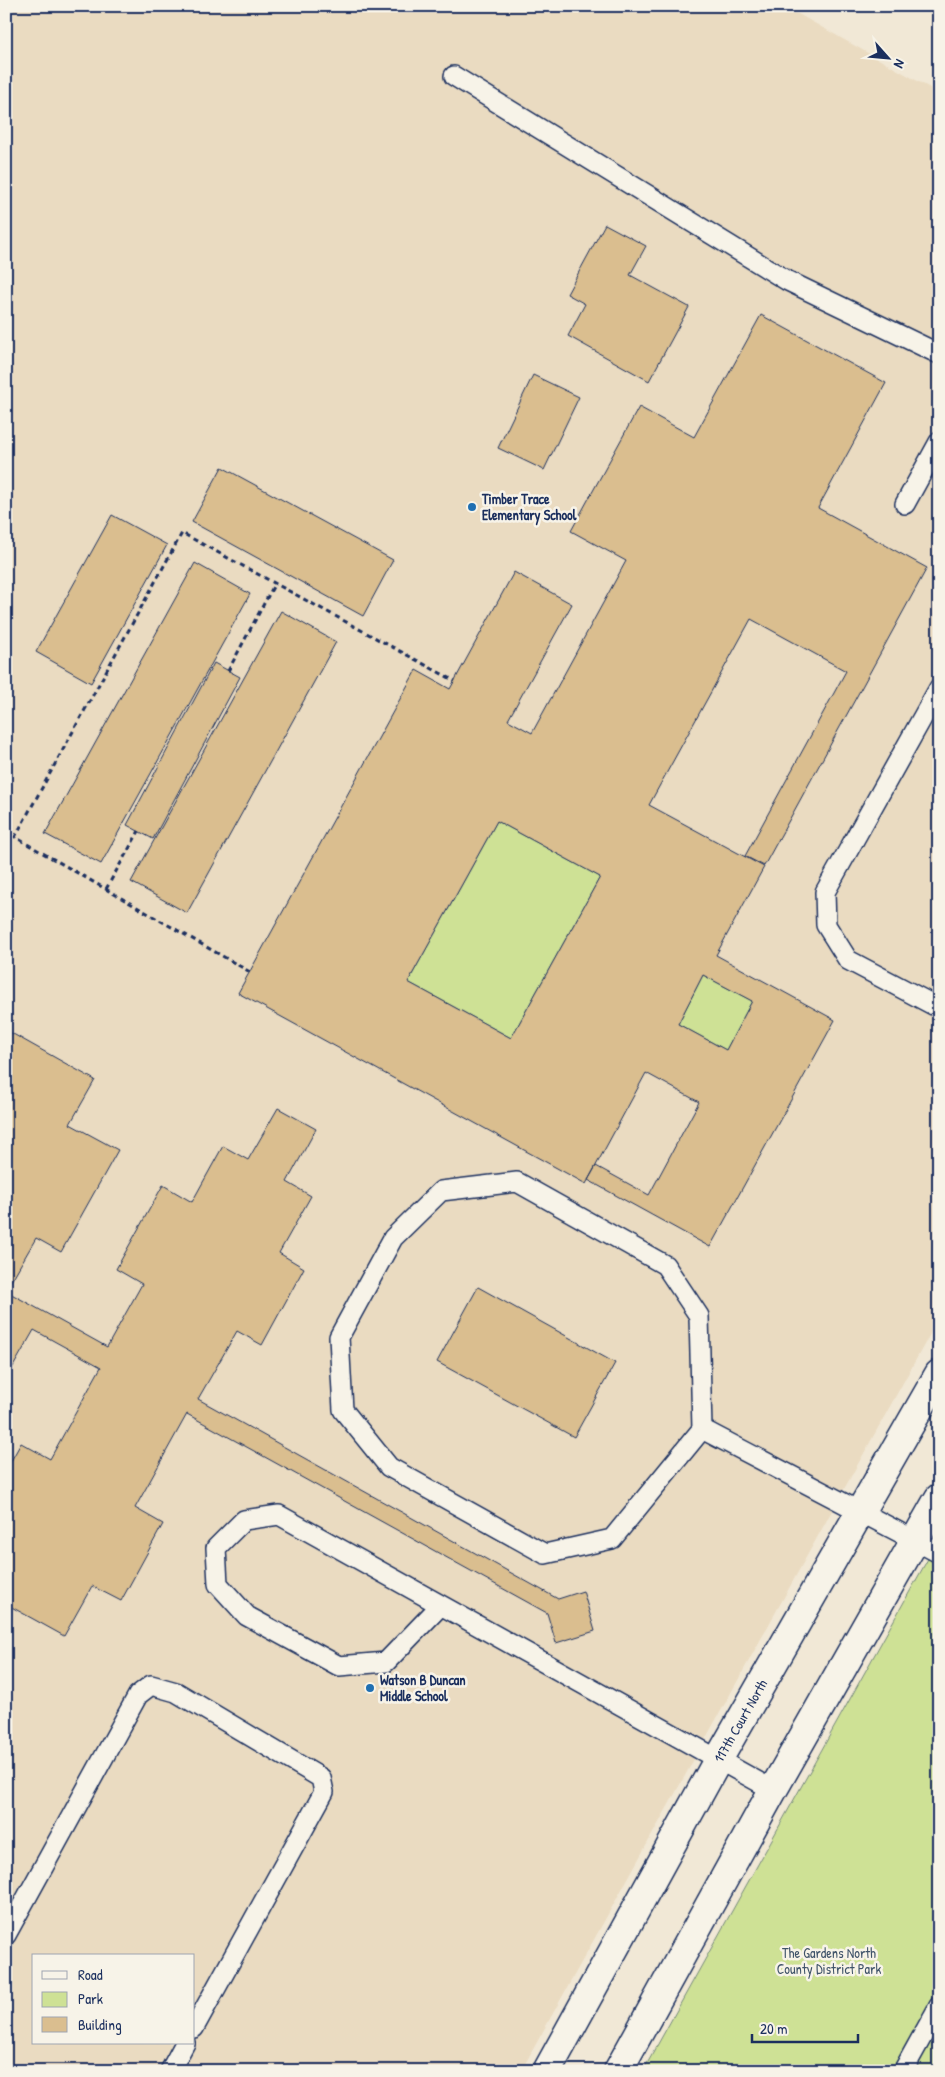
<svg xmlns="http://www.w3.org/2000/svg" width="945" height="2077" viewBox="0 0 945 2077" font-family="'Patrick Hand',sans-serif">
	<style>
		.built { fill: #eadbc1; fill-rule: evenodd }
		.green { fill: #cee195; stroke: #74887a }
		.building { fill: #dabe8f; stroke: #1b2f5e; fill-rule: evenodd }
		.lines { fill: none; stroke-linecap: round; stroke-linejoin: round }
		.service-casing { stroke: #1b2f5e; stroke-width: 22 }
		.minor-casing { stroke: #1b2f5e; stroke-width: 31 }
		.path { stroke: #1b2f5e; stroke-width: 3; stroke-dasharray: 5 4; stroke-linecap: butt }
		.service { stroke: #f7f3e8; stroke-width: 19 }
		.minor { stroke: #f7f3e8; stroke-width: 28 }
		.poi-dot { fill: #1f6fb2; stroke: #f7f3e8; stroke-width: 2 }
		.labels { text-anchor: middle; stroke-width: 5; stroke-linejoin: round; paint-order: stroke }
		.poi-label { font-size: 14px; font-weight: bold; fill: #1b2f5e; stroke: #f7f3e8; text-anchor: start }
		.street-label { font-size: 14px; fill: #1b2f5e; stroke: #f7f3e8 }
		.park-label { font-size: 14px; fill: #3f5369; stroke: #f7f3e8 }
	</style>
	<rect width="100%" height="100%" fill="#f1e8d6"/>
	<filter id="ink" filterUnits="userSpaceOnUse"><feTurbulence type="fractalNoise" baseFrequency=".02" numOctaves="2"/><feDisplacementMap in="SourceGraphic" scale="10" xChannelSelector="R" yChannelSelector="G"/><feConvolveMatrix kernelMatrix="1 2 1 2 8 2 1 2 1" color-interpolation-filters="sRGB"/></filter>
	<g filter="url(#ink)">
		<path class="built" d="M6,6h778l155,87v1225l-418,753h-515zM34,1956h160v87h-160z"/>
		<g class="green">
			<polygon points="497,821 600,877 511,1038 408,982"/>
			<polygon points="703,975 752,1001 726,1050 678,1024"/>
			<polygon points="939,1539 939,2071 643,2071"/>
		</g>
		<g class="building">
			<polygon points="605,224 646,246 630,275 689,307 649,381 568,336 585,304 567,294"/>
			<path d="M761,315l125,68 -68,125 109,60 -163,298 -19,-10 101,-185 -95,-52 -102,186 115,62 -48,88 119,65 -125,227 -122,-67 8,-14 53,29 50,-93 -53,-29 -60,111 -348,-191 178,-323 34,19 64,-117 58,32 -64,116 24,13 94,-172 -55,-30 68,-124 55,30zM497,821l103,56 -89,161 -103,-56zM703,975l49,26 -26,49 -48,-26z"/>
			<polygon points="533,375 579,397 544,470 498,448"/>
			<polygon points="222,467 393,560 363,616 192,522"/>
			<polygon points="112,515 167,545 91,683 36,652"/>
			<polygon points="195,563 250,594 101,864 45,834"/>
			<polygon points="281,611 336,642 187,913 131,882"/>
			<polygon points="214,663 240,677 153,839 127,825"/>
			<polygon points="6,1030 95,1080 70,1124 118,1150 61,1252 36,1238 6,1290"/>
			<polygon points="278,1108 316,1129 287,1182 311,1196 279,1253 304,1268 262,1345 237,1331 198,1399 558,1599 583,1591 595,1631 556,1643 547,1613 187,1414 135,1508 163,1524 121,1601 92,1586 64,1636 6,1604 6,1470 21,1443 50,1459 101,1367 34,1330 6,1379 6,1291 107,1347 142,1284 116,1269 163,1185 192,1202 223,1146 248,1160"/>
			<polygon points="478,1287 615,1363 574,1437 437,1362"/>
		</g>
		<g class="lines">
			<g class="service-casing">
				<g id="service">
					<polyline points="454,76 786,280 939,354"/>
					<polyline points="905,504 939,442"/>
					<polyline points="939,688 825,892 826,925 848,960 939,1008"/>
					<polygon points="517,1182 665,1265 699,1316 702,1429 612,1539 545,1554 389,1467 343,1410 339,1337 393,1238 441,1191"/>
					<polyline points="702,1429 939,1553"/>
					<polyline points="440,1606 386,1662 339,1666 247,1616 218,1584 216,1548 244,1520 279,1515 773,1790"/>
					<polyline points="6,1935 138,1695 151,1685 176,1692 321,1778 324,1792 194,2028"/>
					<polyline points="170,2071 185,2043"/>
					<polyline points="903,2071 939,2006"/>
				</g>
			</g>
			<g class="minor-casing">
				<g id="minor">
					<path id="s1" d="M547,2071l171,-311 221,-386"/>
					<polyline points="618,2071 773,1790 939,1498"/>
				</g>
			</g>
			<g class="path">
				<polyline points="228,671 275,583"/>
				<polyline points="106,889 139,831"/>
				<polyline points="250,972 15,837 182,533 455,681"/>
			</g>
			<use href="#service" class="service"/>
			<use href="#minor" class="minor"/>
		</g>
	</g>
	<g class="poi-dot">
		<circle cx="472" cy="507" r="5"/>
		<circle cx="370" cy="1688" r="5"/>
	</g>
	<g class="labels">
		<g class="poi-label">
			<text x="482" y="504">Timber Trace<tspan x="482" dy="16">Elementary School</tspan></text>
			<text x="380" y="1685">Watson B Duncan<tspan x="380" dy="16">Middle School</tspan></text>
		</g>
		<g class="street-label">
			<text dy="5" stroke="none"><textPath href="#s1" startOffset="400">117th Court North</textPath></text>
		</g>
		<g class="park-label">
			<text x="829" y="1958">The Gardens North<tspan x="829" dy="16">County District Park</tspan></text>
		</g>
	</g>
	<rect width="945" height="2077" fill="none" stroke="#f7f3e8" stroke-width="25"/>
	<rect x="12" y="12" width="920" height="2052" fill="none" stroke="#1b2f5e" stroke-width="2" filter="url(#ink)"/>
	<rect x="32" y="1954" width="162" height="90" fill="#f7f3e8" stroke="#9fa5b1"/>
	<rect x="42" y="1971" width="25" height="8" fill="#f7f3e8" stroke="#9fa5b1"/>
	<text x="78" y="1980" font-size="15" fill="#1b2f5e">Road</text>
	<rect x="42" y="1992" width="25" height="15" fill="#cee195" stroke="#9fa5b1"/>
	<text x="78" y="2004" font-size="15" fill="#1b2f5e">Park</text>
	<rect x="42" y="2017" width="25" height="15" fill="#dabe8f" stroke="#9fa5b1"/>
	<text x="78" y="2030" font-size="15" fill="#1b2f5e">Building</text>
	<g transform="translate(888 58) rotate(117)" stroke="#f7f3e8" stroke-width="4" paint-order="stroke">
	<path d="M0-4L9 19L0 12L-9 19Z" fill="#1b2f5e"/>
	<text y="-8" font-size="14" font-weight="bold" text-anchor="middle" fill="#1b2f5e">N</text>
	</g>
	<path d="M752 2034v8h106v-8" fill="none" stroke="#1b2f5e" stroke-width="2.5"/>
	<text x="760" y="2034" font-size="15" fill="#1b2f5e" stroke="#f7f3e8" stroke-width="4" paint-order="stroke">20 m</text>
</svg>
